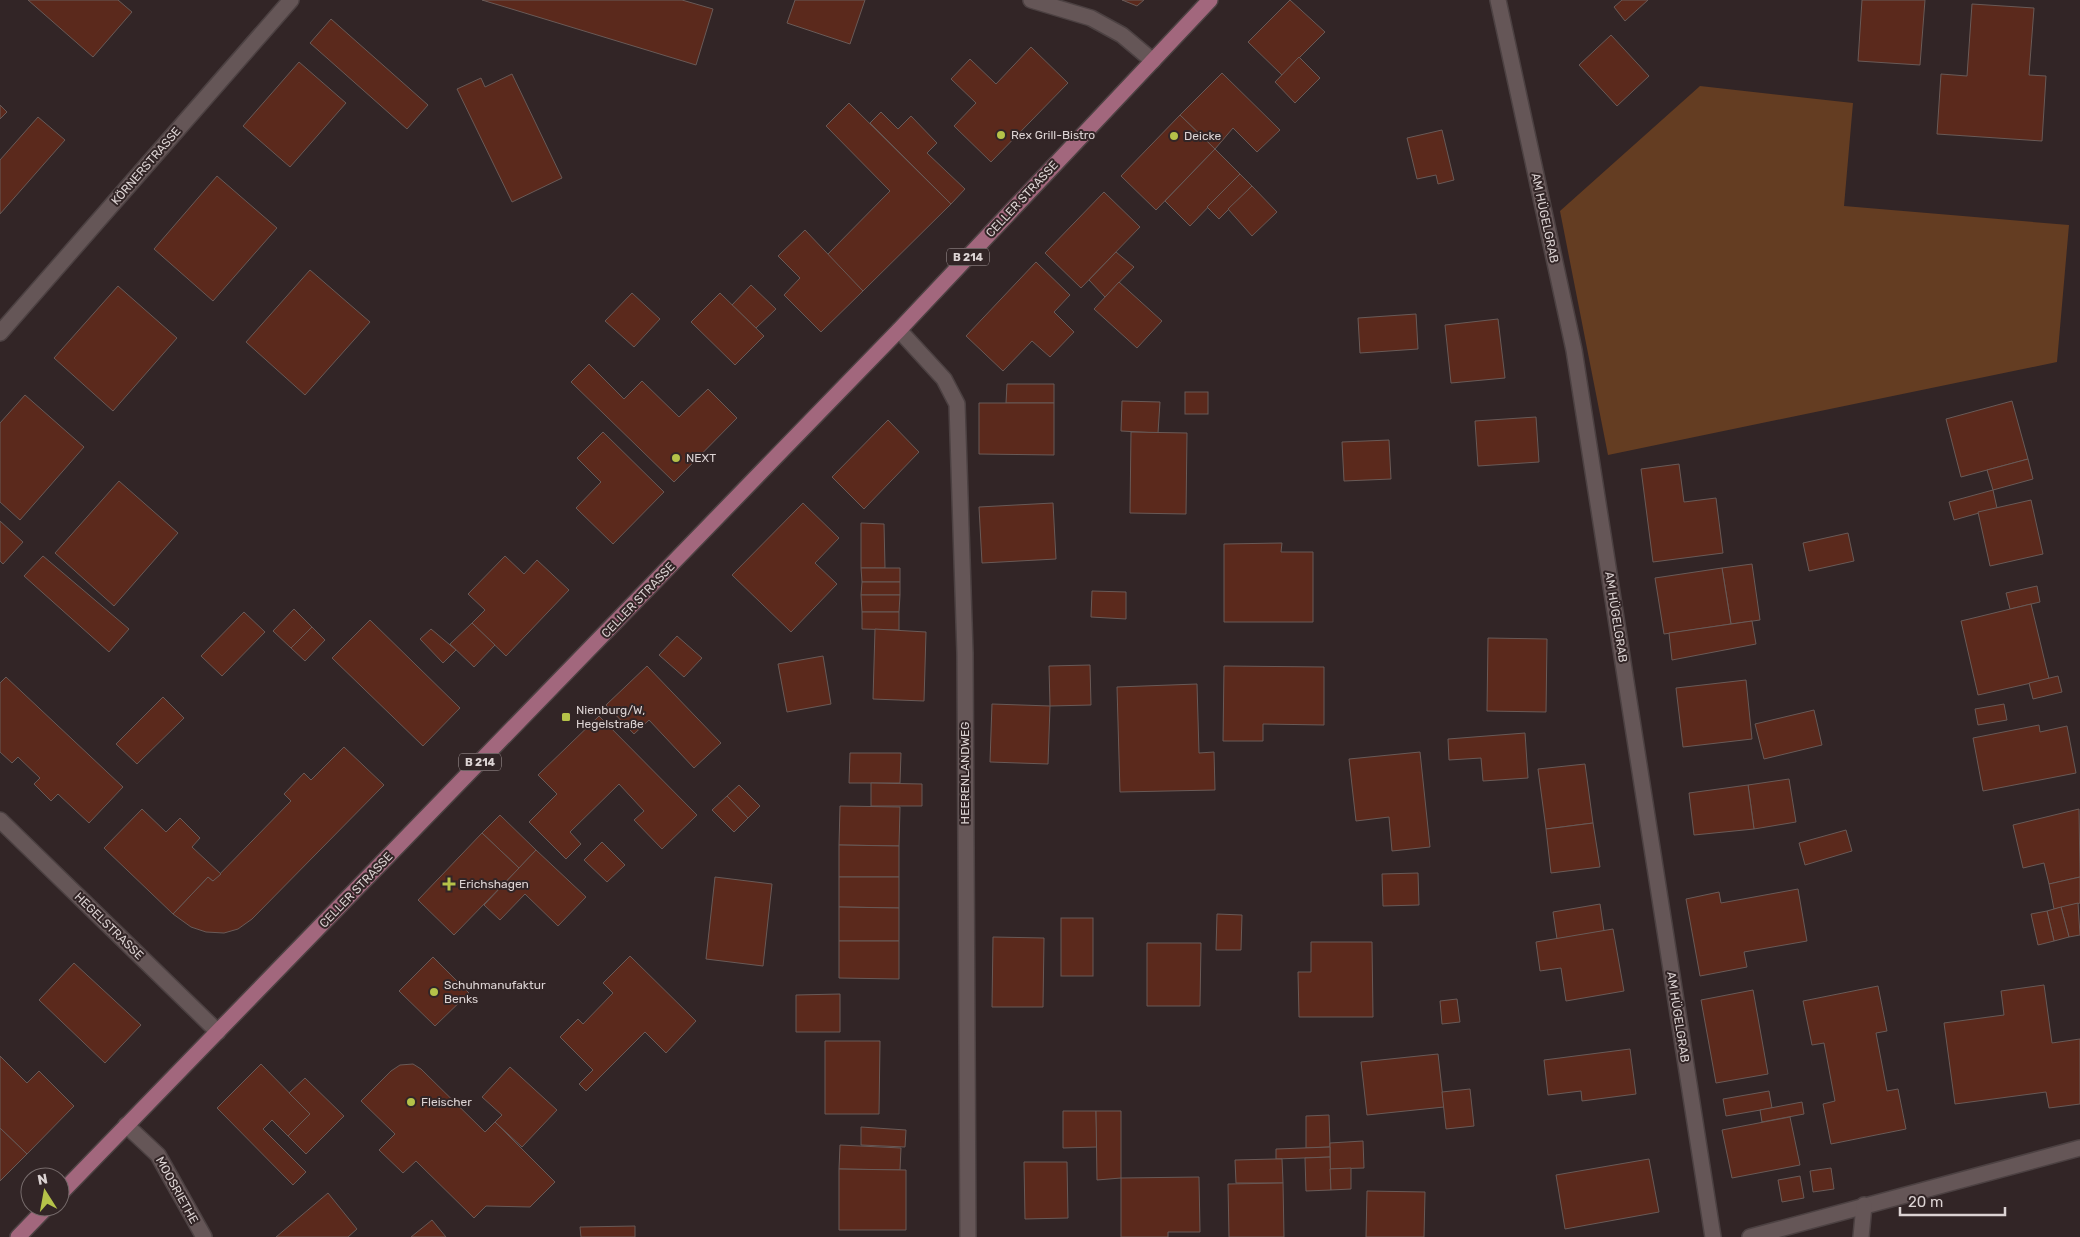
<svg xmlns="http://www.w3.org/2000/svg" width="2080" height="1237" viewBox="0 0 2080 1237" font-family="Rubik,sans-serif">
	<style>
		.green { fill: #643d22 }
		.building { fill: #5b291c; stroke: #695a57 }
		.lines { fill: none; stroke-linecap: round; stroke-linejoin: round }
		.minor-casing { stroke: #4c4142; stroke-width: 18 }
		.major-casing { stroke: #4c4142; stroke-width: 18 }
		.minor { stroke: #655657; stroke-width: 15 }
		.major { stroke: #a2677d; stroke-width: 15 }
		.poi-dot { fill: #b5c249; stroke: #322526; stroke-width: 2 }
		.labels { text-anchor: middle; stroke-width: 4; stroke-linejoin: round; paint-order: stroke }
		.shield { fill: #322526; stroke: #a99f9f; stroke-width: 1 }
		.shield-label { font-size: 11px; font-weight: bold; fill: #dcd3d3 }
		.poi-label { font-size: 12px; fill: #dcd3d3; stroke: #322526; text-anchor: start }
		.street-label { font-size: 12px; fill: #dcd3d3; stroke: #322526 }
	</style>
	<rect width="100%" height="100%" fill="#322526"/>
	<polygon class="green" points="1700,86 1853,103 1844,206 2069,225 2057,362 1608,455 1560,211"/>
	<g class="building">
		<polygon points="28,0 118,0 132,12 93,57"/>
		<polygon points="482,0 682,0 713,9 696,65"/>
		<polygon points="795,0 865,0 850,44 787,23"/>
		<polygon points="1122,0 1144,0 1137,6"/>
		<polygon points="1290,0 1325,32 1282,75 1248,42"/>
		<polygon points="1622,0 1648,0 1625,21 1614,7"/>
		<polygon points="1862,0 1925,0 1920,65 1858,61"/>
		<polygon points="1972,4 2034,8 2029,75 2046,76 2042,141 1937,134 1941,74 1967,76"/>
		<polygon points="331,19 428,105 407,129 310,43"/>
		<polygon points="1611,35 1649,76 1617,106 1579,65"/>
		<polygon points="1031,47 1068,83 991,162 954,126 976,103 951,79 970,59 996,84"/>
		<polygon points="1299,57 1320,78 1295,103 1275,82"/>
		<polygon points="299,62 346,103 290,167 243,126"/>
		<polygon points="1222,73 1280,130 1257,152 1233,128 1215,149 1180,115"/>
		<polygon points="512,74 562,178 512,202 457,89 481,78 485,87"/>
		<polygon points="849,103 951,204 863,291 827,255 890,191 826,126"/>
		<polygon points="0,105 7,112 0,119"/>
		<polygon points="881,112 898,129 911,116 937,143 927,153 965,189 951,204 870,123"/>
		<polygon points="1180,115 1215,149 1156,210 1121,176"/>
		<polygon points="38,117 65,140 0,214 0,160"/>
		<polygon points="1442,130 1454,180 1438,184 1436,175 1417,179 1407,138"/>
		<polygon points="1215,149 1240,174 1190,226 1165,201"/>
		<polygon points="1240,174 1252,186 1219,219 1207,207"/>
		<polygon points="217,176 277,228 213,301 154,249"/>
		<polygon points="1252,186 1277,212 1252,236 1228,209"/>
		<polygon points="1104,192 1140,227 1081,288 1045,253"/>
		<polygon points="805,230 863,291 821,332 784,295 800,278 778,256"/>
		<polygon points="1116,252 1134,267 1105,297 1089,280"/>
		<polygon points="1036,262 1070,295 1054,312 1074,332 1050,357 1032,341 1003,371 966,336"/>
		<polygon points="310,270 370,322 305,395 246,342"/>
		<polygon points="1119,282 1162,321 1137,348 1094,309"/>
		<polygon points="751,285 776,309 756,328 732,305"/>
		<polygon points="118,286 177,338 113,411 54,358"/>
		<polygon points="632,293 660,319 634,347 605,321"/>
		<polygon points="720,293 764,336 735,365 691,322"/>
		<polygon points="1416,314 1418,349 1360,353 1358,318"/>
		<polygon points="1498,319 1505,378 1451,383 1445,325"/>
		<polygon points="589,364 624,399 642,381 679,417 708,389 737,418 674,482 571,382"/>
		<polygon points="1007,384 1054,384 1054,403 1006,403"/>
		<rect x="1185" y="392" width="23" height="22"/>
		<polygon points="25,395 84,447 20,520 0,502 0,423"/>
		<polygon points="1122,401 1160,402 1158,433 1121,431"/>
		<polygon points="2012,401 2028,459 1961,477 1946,419"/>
		<polygon points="979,403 1054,403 1054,455 979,454"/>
		<polygon points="1536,417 1539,462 1478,466 1475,421"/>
		<polygon points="888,420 919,452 864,509 832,477"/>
		<polygon points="603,432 664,492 613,544 576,508 601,482 577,458"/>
		<polygon points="1131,432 1187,433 1186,514 1130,513"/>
		<polygon points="1389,440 1391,479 1344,481 1342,442"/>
		<polygon points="2028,459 2033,479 1993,490 1987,470"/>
		<polygon points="1679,464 1684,502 1716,498 1723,553 1653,562 1641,469"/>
		<polygon points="119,481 178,533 114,606 55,553"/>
		<polygon points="1993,490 1997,508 1954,520 1949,502"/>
		<polygon points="2031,500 2043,554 1990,566 1978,512"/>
		<polygon points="803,503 839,538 815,563 837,584 791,632 732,575"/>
		<polygon points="1053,503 1056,559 982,563 979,507"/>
		<polygon points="0,521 23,542 3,564 0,561"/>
		<polygon points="861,523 884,524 885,568 861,568"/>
		<polygon points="1848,533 1854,561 1809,571 1803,543"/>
		<polygon points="1282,543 1281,552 1313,552 1313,622 1224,622 1224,544"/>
		<polygon points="43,556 129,629 109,652 24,576"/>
		<polygon points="505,556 524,574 537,560 569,590 506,656 472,623 485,610 468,594"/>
		<polygon points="1752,564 1760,620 1731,624 1722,568"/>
		<polygon points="861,568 900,568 900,582 862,582"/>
		<polygon points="1722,568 1731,624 1664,634 1655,578"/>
		<polygon points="862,582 900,582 900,595 861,595"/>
		<polygon points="2037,586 2040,602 2010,609 2006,593"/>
		<polygon points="1092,591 1126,592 1126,619 1091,617"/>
		<polygon points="861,595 900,595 899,612 862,612"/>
		<polygon points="2031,604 2049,679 1978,695 1961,621"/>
		<polygon points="294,609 312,627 291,648 273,631"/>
		<polygon points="244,612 265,632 222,676 201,656"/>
		<polygon points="862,612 899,612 899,630 862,629"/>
		<polygon points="370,620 460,708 423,746 332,658"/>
		<polygon points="1752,621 1756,644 1672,660 1669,633"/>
		<polygon points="472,623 495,645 474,667 450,644"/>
		<polygon points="312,627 325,640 305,661 291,648"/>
		<polygon points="431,629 456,650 443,663 420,639"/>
		<polygon points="875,629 926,632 924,701 873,699"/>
		<polygon points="677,636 702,658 684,677 659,655"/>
		<polygon points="1488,638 1547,639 1546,712 1487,711"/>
		<polygon points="823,656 831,704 787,712 778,664"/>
		<polygon points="1090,665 1091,705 1050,706 1049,666"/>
		<polygon points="647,666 721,743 694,768 649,720 634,734 606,705"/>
		<polygon points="1224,666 1324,667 1324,725 1263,724 1263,741 1223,741"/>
		<polygon points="2058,676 2062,692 2033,699 2029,683"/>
		<polygon points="6,677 123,787 89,823 58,794 51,801 34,784 40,778 18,757 12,763 0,752 0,683"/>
		<polygon points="1746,680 1752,739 1683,747 1676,688"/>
		<polygon points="1197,684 1199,753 1214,752 1215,790 1120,792 1117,687"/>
		<polygon points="163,697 184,718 137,764 116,744"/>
		<polygon points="992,704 1050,706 1048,764 990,762"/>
		<polygon points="2004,704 2007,720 1978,725 1975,709"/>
		<polygon points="1814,710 1822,745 1764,759 1755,724"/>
		<polygon points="599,716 697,815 662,849 634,820 644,811 619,784 570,832 581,844 566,859 529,822 557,794 538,775"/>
		<polygon points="2039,725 2040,732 2067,726 2076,773 1983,791 1973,738"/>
		<polygon points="1525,733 1528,778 1483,781 1481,758 1449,760 1448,739"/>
		<polygon points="344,747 384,785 252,919 238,929 224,933 206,932 191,927 173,914 208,877 213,881 291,801 284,794 304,773 311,780"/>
		<polygon points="1420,752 1430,847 1392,851 1389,817 1356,821 1349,759"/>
		<polygon points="850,753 901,753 900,783 849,783"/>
		<polygon points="1585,764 1593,823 1546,829 1538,769"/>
		<polygon points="1789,779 1796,822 1754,829 1748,785"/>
		<polygon points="871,783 922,784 922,806 871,806"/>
		<polygon points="739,785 760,806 748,818 727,796"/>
		<polygon points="1748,785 1754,829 1694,835 1689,793"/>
		<polygon points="727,796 748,818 734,832 712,810"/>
		<polygon points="840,806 900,807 899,846 839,845"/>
		<polygon points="142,809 166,832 180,818 200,838 192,847 221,874 213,881 208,877 173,914 104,848"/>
		<polygon points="2079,809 2080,877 2049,884 2044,863 2023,868 2013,825"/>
		<polygon points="500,815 536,850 519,868 482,833"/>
		<polygon points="1593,823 1600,867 1551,873 1546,829"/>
		<polygon points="1846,830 1852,851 1805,865 1799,843"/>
		<polygon points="482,833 519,868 454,935 418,900"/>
		<polygon points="602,842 625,865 607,882 584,860"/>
		<polygon points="839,845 899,846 899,877 839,877"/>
		<polygon points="536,850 586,897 558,926 525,894 500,920 484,905"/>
		<polygon points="1418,873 1419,905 1383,906 1382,874"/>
		<polygon points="715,877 772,884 763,966 706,959"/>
		<polygon points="839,877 899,877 899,908 839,907"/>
		<polygon points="2080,877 2080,903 2054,909 2049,884"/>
		<polygon points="1798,889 1807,941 1744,952 1747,967 1700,976 1686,899 1719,892 1721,903"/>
		<polygon points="2078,903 2080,935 2069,937 2061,907"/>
		<polygon points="1600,904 1604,931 1557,939 1553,912"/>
		<polygon points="839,907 899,908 899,941 839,941"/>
		<polygon points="2061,907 2069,937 2054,941 2047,911"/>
		<polygon points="2047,911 2054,941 2038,945 2031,914"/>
		<polygon points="1217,914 1242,915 1241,950 1216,950"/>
		<rect x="1061" y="918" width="32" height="58"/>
		<polygon points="1613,929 1624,991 1566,1001 1561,968 1540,971 1536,942"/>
		<polygon points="993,937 1044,938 1043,1007 992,1007"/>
		<polygon points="839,941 899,941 899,979 839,978"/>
		<polygon points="1311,942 1372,942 1373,1017 1299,1017 1298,972 1311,972"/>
		<polygon points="1147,943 1201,943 1200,1006 1147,1006"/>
		<polygon points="630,956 696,1021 666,1053 645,1032 586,1091 579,1084 593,1070 560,1037 578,1019 583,1024 613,993 603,983"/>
		<polygon points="433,957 469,993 435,1026 399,991"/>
		<polygon points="74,963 141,1025 105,1063 39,1000"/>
		<polygon points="2044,985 2052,1043 2080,1039 2080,1104 2049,1108 2046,1092 1955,1104 1944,1023 2004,1015 2001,991"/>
		<polygon points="1878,986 1887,1031 1876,1033 1887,1091 1898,1089 1906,1129 1831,1144 1823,1104 1835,1101 1824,1043 1812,1045 1803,1001"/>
		<polygon points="1753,990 1768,1074 1716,1083 1701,1000"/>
		<polygon points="840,994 840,1032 796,1032 796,995"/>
		<polygon points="1457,999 1460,1022 1442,1024 1440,1001"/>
		<polygon points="825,1041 880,1041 879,1114 825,1114"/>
		<polygon points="1630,1049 1636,1094 1582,1101 1581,1091 1548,1095 1544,1060"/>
		<polygon points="1438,1054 1444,1107 1367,1115 1361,1062"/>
		<polygon points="0,1056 27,1083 39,1071 74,1106 27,1154 0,1128"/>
		<polygon points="261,1064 310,1114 288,1136 272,1120 263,1129 306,1172 293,1185 217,1108"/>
		<polygon points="413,1064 421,1069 485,1132 495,1122 555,1182 530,1207 486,1206 474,1218 416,1161 403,1173 379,1150 395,1134 361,1101 391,1071 400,1065"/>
		<polygon points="510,1067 557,1110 522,1147 495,1122 502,1115 482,1097"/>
		<polygon points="305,1078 344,1116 306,1154 288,1136 310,1114 289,1093"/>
		<polygon points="1470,1089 1474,1126 1446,1129 1442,1092"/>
		<polygon points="1769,1091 1772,1108 1726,1116 1723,1099"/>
		<polygon points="1802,1102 1804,1114 1762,1122 1760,1110"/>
		<polygon points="1063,1111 1096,1111 1097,1147 1063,1148"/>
		<polygon points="1096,1111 1121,1111 1121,1178 1097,1180"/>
		<polygon points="1329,1115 1330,1147 1306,1148 1306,1116"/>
		<polygon points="1790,1117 1800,1165 1732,1178 1722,1130"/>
		<polygon points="861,1127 906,1130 905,1147 861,1145"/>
		<polygon points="0,1128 27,1154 0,1181"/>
		<polygon points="1363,1141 1364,1168 1330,1169 1330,1143"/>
		<polygon points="840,1145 901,1148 900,1170 839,1169"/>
		<polygon points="1330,1147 1330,1157 1276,1159 1276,1149"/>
		<polygon points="1330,1157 1331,1190 1306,1191 1305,1158"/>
		<polygon points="1276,1159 1282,1159 1283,1183 1236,1183 1235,1160"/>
		<polygon points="1649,1159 1659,1212 1565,1229 1556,1175"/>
		<polygon points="1024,1162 1067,1162 1068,1218 1025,1219"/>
		<polygon points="1351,1168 1351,1189 1331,1190 1330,1169"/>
		<polygon points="1831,1168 1834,1189 1813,1192 1810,1171"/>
		<polygon points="839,1169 906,1170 906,1230 839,1230"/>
		<polygon points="1800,1176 1804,1198 1782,1202 1778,1180"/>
		<polygon points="1199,1177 1200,1232 1168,1232 1168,1237 1121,1237 1121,1178"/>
		<polygon points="1283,1183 1284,1237 1229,1237 1228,1184"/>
		<polygon points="1367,1191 1425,1192 1424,1237 1366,1237"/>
		<polygon points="328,1193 357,1229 348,1237 276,1237"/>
		<polygon points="432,1220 446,1237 411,1237"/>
		<polygon points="635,1226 635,1237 581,1237 580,1227"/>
	</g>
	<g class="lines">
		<g class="minor-casing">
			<g id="minor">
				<polyline points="1031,0 1091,18 1122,35 1153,61"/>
				<polyline points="1498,0 1574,350 1713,1237"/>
				<polyline points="899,330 944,379 957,404 965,653 968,1237"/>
				<polyline points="0,333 291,0"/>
				<polyline points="0,820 218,1032"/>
				<polyline points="126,1125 158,1155 204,1237"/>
				<polyline points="1750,1237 2080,1148"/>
				<polyline points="1861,1237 1864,1205"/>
			</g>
		</g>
		<g class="major-casing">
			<g id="major">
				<polyline points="60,1194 899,330 1210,0"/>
				<polyline points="18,1237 47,1207"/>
			</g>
		</g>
		<use href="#minor" class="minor"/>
		<use href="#major" class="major"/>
	</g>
	<g class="poi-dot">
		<circle cx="1001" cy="135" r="5"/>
		<circle cx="1174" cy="136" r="5"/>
		<circle cx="676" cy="458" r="5"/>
		<rect x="561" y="712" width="10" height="10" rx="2.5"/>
		<path d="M446.5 876.5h5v5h5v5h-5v5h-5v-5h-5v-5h5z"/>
		<circle cx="434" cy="992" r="5"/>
		<circle cx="411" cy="1102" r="5"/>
	</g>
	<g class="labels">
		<g class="shield">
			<rect x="947" y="248.5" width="42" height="17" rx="4"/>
			<rect x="459" y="753.5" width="42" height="17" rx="4"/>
		</g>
		<g class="shield-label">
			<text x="968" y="261">B 214</text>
			<text x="480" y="766">B 214</text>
		</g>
		<g class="poi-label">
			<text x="1011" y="139">Rex Grill-Bistro</text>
			<text x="1184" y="140">Deicke</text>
			<text x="686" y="462">NEXT</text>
			<text x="576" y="714">Nienburg/W,<tspan x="576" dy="14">Hegelstraße</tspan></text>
			<text x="459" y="888">Erichshagen</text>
			<text x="444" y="989">Schuhmanufaktur<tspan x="444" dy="14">Benks</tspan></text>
			<text x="421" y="1106">Fleischer</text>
		</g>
		<g class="street-label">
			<text transform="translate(146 166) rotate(-49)" y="4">KÖRNERSTRASSE</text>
			<text transform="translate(1022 199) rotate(-47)" y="4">CELLER STRASSE</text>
			<text transform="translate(1545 218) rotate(78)" y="4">AM HÜGELGRAB</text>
			<text transform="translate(638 600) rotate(-46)" y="4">CELLER STRASSE</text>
			<text transform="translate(1616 617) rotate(81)" y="4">AM HÜGELGRAB</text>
			<text transform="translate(965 773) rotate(-90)" y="4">HEERENLANDWEG</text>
			<text transform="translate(356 890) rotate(-46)" y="4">CELLER STRASSE</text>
			<text transform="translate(109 926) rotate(44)" y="4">HEGELSTRASSE</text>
			<text transform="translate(1678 1017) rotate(81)" y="4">AM HÜGELGRAB</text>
			<text transform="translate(177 1190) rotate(61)" y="4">MOOSRIETHE</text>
		</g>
	</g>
	<g transform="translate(45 1192) rotate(349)"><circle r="24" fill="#322526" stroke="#766b6b"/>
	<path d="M0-4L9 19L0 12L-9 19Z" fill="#b5c249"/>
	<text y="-8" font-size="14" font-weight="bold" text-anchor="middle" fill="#dcd3d3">N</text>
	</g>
	<path d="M1900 1207v8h105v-8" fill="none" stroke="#dcd3d3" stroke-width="2.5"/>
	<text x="1908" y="1207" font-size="15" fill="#dcd3d3" stroke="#322526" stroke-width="4" paint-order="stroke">20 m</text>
</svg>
